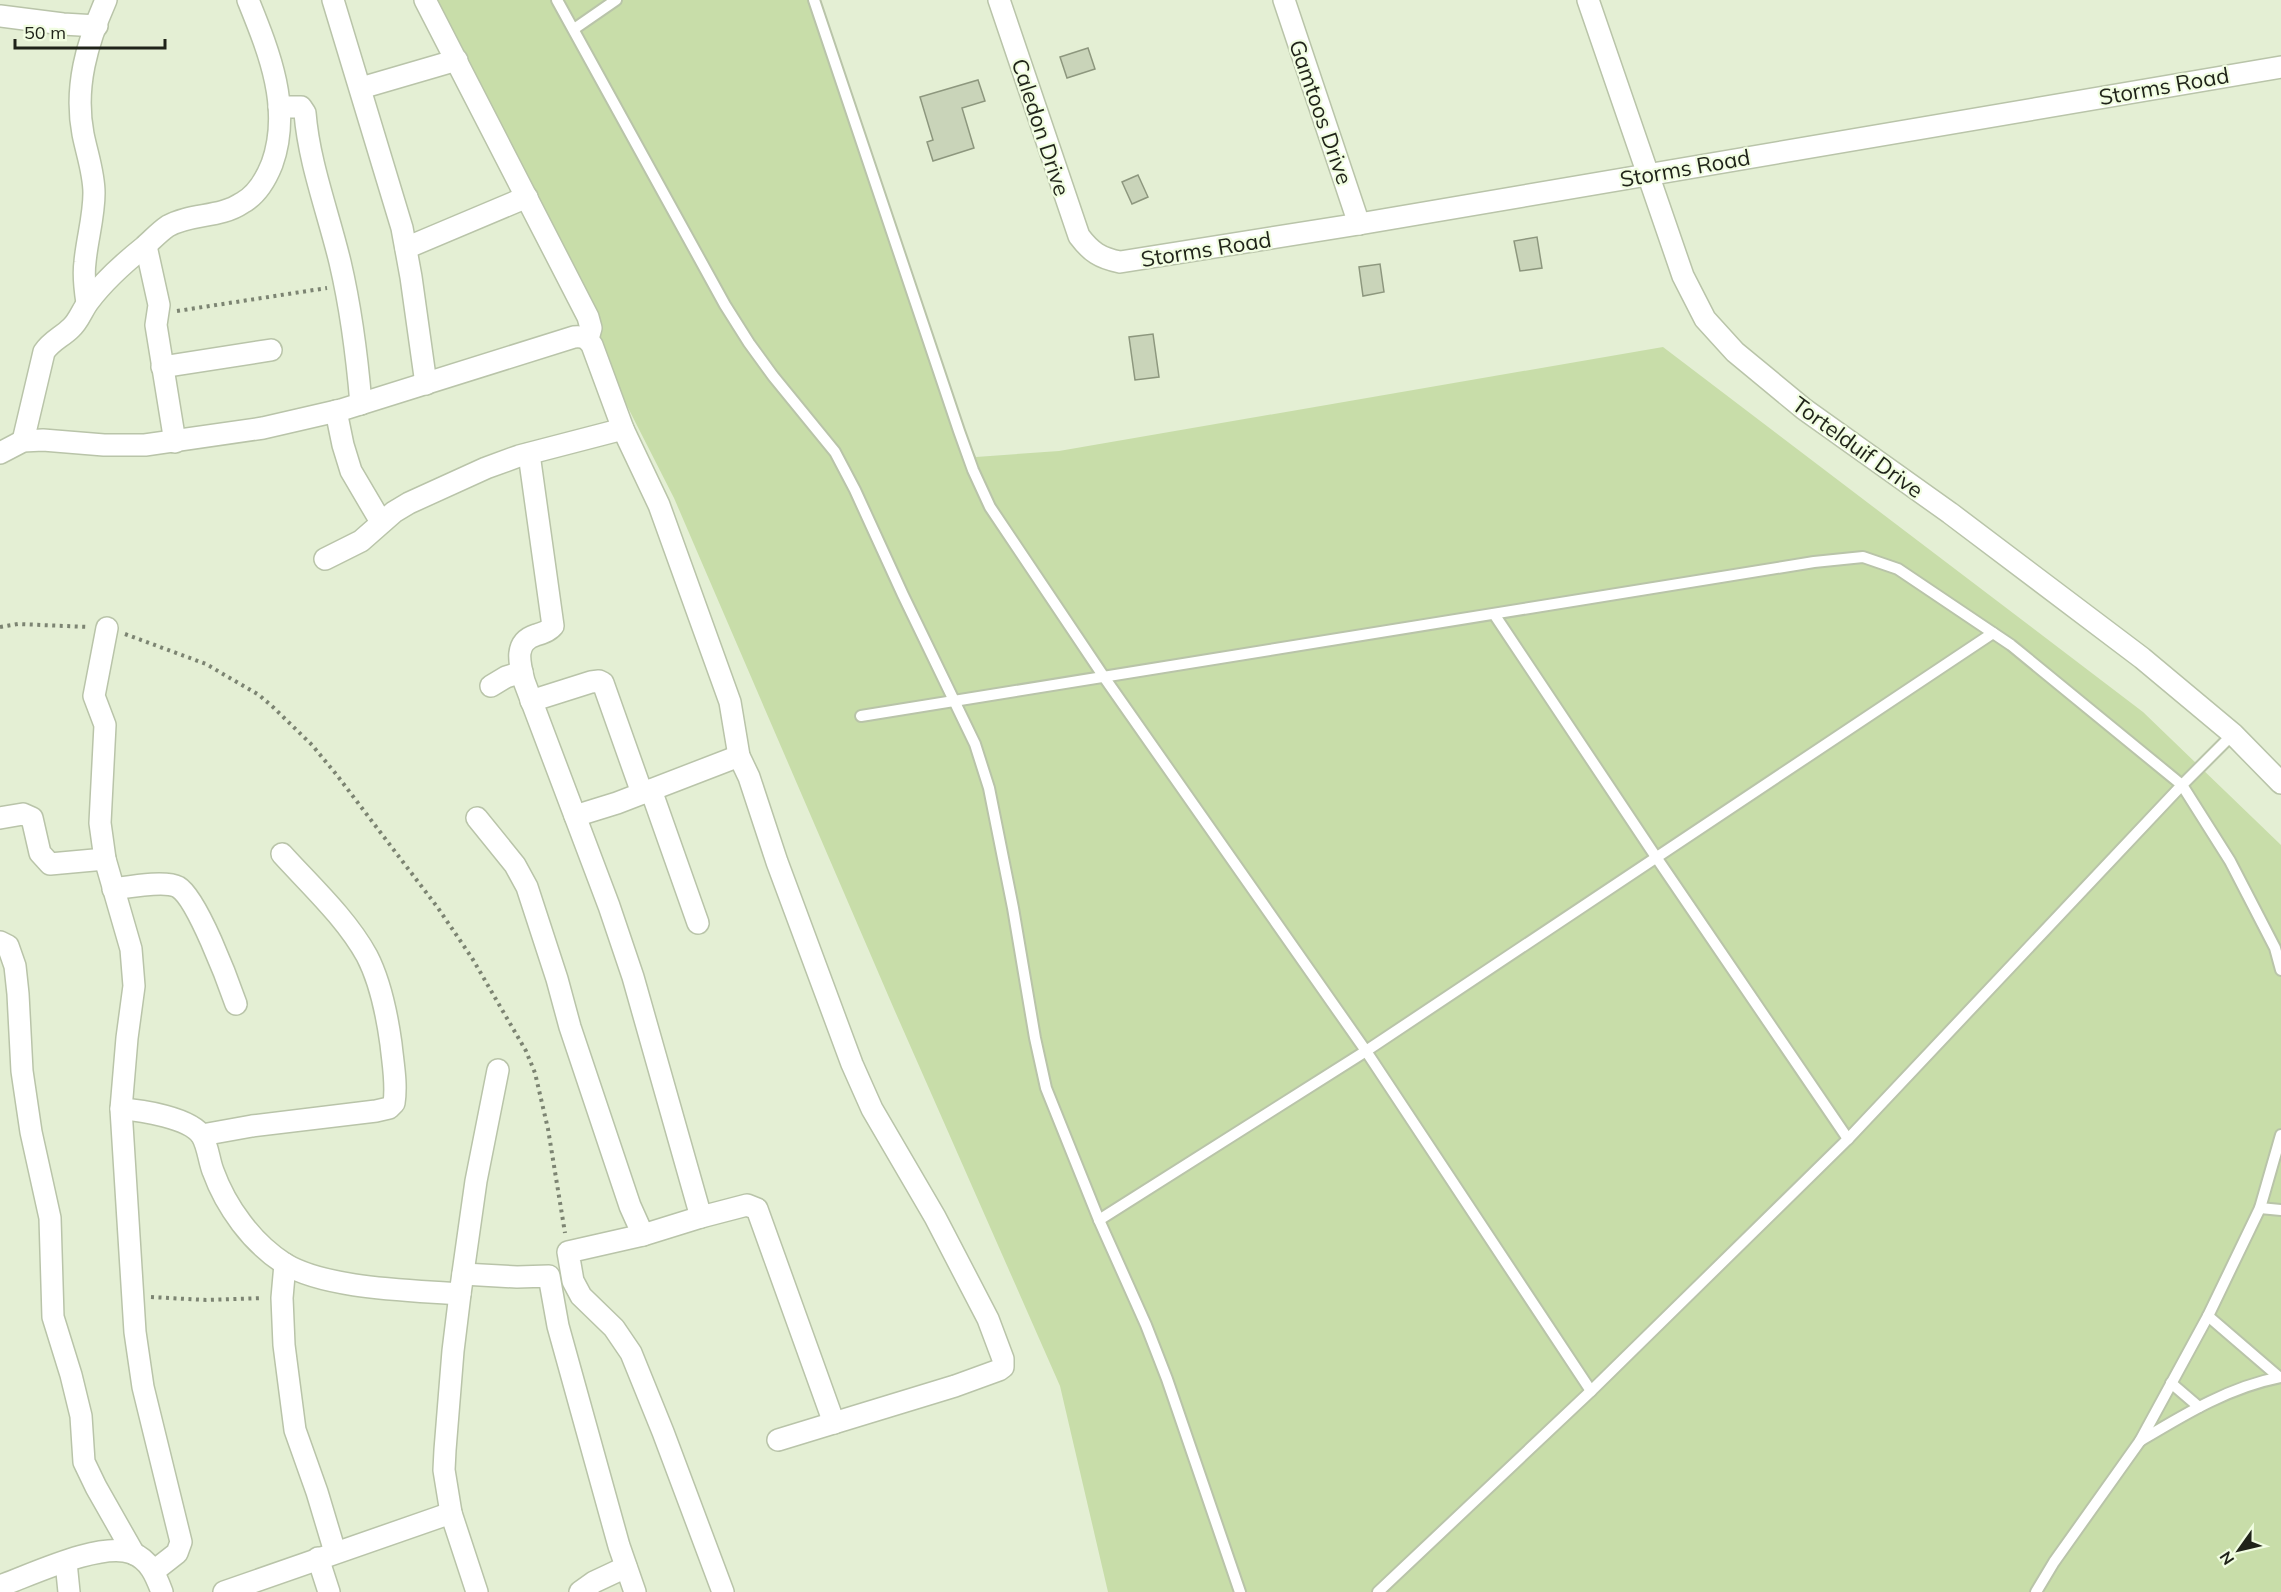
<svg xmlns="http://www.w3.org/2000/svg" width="2281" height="1592" viewBox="0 0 2281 1592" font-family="Mulish,sans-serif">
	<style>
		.green { fill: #c8dda9 }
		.building { fill: #c9d4b9; stroke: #8d977e; stroke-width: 1.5 }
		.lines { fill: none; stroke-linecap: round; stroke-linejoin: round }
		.lane-casing { stroke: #b9c4a9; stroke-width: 14 }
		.street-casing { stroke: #b9c4a9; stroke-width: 24 }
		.path { stroke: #7c8472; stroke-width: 4; stroke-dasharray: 3 4.5; stroke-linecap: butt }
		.lane { stroke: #fff; stroke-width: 10 }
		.street { stroke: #fff; stroke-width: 21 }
		.labels { text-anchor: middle; stroke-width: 4.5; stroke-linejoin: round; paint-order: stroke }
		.street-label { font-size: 22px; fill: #1f2319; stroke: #f1fde1 }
	</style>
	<rect width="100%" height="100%" fill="#e4efd4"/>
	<polygon class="green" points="414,0 813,0 957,415 976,457 1059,451 1663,347 2143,712 2281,845 2281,1592 1108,1592 1060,1386 894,1009 674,498 487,131"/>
	<g class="building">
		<polygon points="1088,48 1095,69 1067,78 1060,57"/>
		<polygon points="978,80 985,101 962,108 974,148 933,161 927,142 933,140 920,97"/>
		<polygon points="1138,175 1148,197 1132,204 1122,182"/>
		<polygon points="1537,237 1542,268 1520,271 1514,241"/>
		<polygon points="1380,264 1384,292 1363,296 1359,267"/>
		<polygon points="1153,334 1159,377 1135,380 1129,337"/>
	</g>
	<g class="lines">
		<g class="lane-casing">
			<g id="lane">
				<polyline points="557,0 725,305 749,343 773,376 835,452 855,490 903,595 975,744 989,788 1013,908 1035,1038 1046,1088 1099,1220 1146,1325 1167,1379 1240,1592"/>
				<polyline points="814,0 959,431 973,470 990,507 1104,677 1366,1051 1591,1391"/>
				<polyline points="574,29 616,0"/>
				<polyline points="1494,614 1656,857 1848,1139"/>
				<polyline points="861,716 1814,562 1863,557 1898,569 2011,645 2182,785 2230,861 2275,948 2281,970"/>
				<polyline points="2260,1208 2281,1210"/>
				<polyline points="1099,1220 1366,1051 1993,633"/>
				<polyline points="2208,1316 2279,1377"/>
				<polyline points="2171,1383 2199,1407"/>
				<path d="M2140,1441c45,-27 89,-54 141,-64"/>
				<polyline points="1378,1592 1591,1391 1848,1139 2182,785 2233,734"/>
				<polyline points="2036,1592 2054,1562 2140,1441 2208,1316 2260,1208 2281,1135"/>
			</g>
		</g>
		<g class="street-casing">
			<g id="street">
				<polyline points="333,0 402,228 411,277 426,384"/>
				<polyline points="425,0 588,317 591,328 588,339"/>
				<path d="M999,0l80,236c12,16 21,22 41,26l239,-38 922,-157"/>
				<polyline points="1284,0 1359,224"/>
				<polyline points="1588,0 1683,276 1705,319 1735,352 1804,409 1950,513 2142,658 2233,734 2281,783"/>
				<polyline points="0,16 63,24 97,26"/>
				<polyline points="361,88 457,60"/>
				<path d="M279,107h22l4,6c4,50 23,99 35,149 11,47 17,94 21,142"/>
				<polyline points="146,246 159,305 156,325 175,442"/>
				<polyline points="406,248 527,197"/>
				<path d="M87,303c-2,-13 -4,-27 -2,-41 2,-23 9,-45 9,-69 0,-20 -7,-39 -11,-59 -9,-47 4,-91 23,-134"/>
				<polyline points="162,367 271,350"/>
				<polyline points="336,411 343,445 351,471 381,522"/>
				<path d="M23,441l21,-89c7,-11 18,-15 27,-24 8,-7 11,-18 18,-27 15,-20 35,-38 55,-54 8,-7 15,-15 24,-21 23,-13 52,-8 74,-23 15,-8 24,-24 30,-39 20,-56 -3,-112 -24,-164"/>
				<path d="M0,453l23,-12 20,-1 61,5h41l118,-17 78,-18 233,-73c9,-1 13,1 18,8l31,84 36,76 71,197 9,54 10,21 28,85 75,202 20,45 63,108 53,102 15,40v8l-4,3 -44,16 -177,54"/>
				<path d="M529,454l24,172c-4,5 -10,7 -17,9 -22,7 -17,27 -12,46l85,225 24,71 68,240 46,-12 10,4 77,214"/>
				<polyline points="325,559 361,541 394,512 409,503 486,468 519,456 623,429"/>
				<polyline points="107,628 94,696 105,725 100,823 105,859 131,949 134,986 127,1038 121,1109 135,1332 143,1387 181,1542 177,1553 154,1571"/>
				<polyline points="491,686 506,677 522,672"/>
				<polyline points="531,701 591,682 599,681 603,683 642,793"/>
				<polyline points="651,790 698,923"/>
				<polyline points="575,816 617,803 739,756"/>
				<polyline points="0,818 23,814 32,818 40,853 50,864 105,859"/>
				<polyline points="477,818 515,865 527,887 557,979 570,1027 630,1206 643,1235"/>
				<path d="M113,889c15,-2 52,-9 65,-2 19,11 50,94 58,117"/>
				<polyline points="0,942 8,946 15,966 18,994 22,1071 31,1132 50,1218 53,1317 71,1375 81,1416 84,1462 96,1487 134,1554"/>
				<path d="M121,1109c20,1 70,9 81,27 6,10 7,25 11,35 13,36 39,72 72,93 42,25 125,26 175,30"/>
				<path d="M202,1135l50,-9 124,-15 13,-3 5,-5c3,-19 -1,-39 -3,-59 -4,-29 -10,-61 -24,-88 -21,-38 -56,-70 -85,-102"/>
				<polyline points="701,1217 643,1235 568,1252 573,1281 581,1296 614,1328 631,1353 663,1432 723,1592"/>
				<polyline points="285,1264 282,1298 284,1345 295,1430 317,1492 335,1552"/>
				<polyline points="463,1274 517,1277 549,1276 558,1326 619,1546 635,1592"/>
				<polyline points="318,1558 329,1592"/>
				<polyline points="66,1562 69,1592"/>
				<path d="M0,1586c31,-11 101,-45 132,-33 18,7 24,23 30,39"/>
				<polyline points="224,1592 451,1513"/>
				<polyline points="477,1592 451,1513 444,1470 445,1450 453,1351 460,1294 476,1181 498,1070"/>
				<polyline points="580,1592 594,1582 626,1567"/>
			</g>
		</g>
		<g class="path">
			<polyline points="177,311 327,288"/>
			<polyline points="0,627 18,624 89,627"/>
			<polyline points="125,634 206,664 259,695 274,708 312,745 336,774 438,908 472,958 526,1051 535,1073 548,1129 565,1233"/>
			<polyline points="151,1297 206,1300 263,1298"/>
		</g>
		<use href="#lane" class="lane"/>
		<use href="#street" class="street"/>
	</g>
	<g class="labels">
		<g class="street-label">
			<text transform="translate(2164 86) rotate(-10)" y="8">Storms Road</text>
			<text transform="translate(1321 112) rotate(71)" y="8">Gamtoos Drive</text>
			<text transform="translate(1041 127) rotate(72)" y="8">Caledon Drive</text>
			<text transform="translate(1685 168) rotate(-10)" y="8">Storms Road</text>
			<text transform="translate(1206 249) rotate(-9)" y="8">Storms Road</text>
			<text transform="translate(1858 447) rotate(36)" y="8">Tortelduif Drive</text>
		</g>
	</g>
	<g transform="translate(2239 1550) rotate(236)" stroke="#f1fde1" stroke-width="4.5" paint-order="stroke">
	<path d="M0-4.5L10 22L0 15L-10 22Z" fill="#1f2319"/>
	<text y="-9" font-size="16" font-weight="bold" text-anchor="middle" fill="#1f2319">N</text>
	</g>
	<path d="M15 39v9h150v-9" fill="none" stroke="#1f2319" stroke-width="3"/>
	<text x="24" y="39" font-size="18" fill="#1f2319" stroke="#f1fde1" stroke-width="4.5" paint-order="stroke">50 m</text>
</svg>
